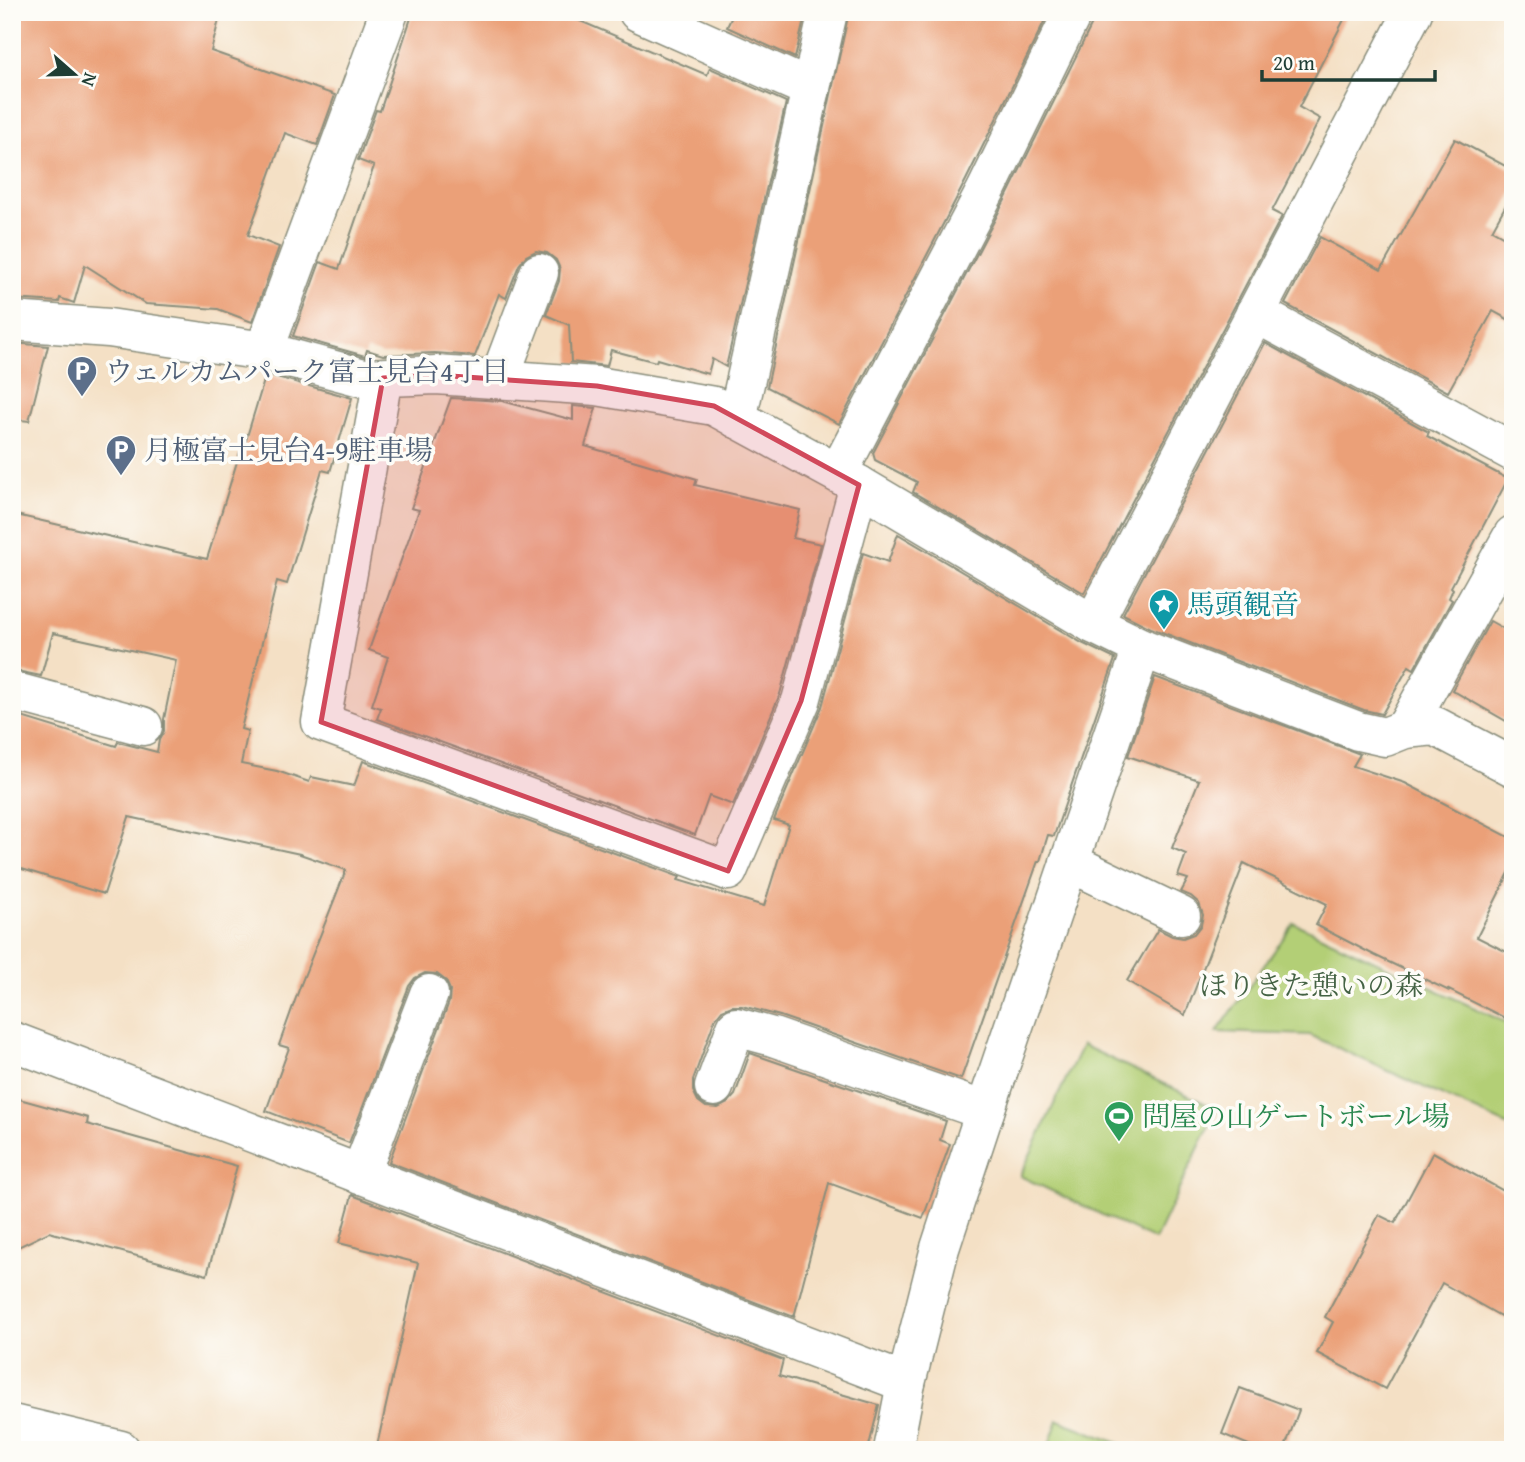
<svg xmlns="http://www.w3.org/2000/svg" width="1525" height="1462" viewBox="0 0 1525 1462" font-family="'Gentium Book Plus','Noto Serif JP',serif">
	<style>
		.green { fill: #b3cf76; stroke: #698655; stroke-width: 2 }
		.building { fill: #eba078 }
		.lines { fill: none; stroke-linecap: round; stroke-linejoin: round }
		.minor-casing { stroke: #8a8e7c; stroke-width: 41 }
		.minor { stroke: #fff; stroke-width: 38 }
		.marked { fill: #d1495b; fill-opacity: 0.2; stroke: #d1495b; stroke-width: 5; stroke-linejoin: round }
		.labels { text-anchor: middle; stroke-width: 7; stroke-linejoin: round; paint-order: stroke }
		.service-label { font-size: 28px; fill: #4e5e75; stroke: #fdfcf7; text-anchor: start }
		.culture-label { font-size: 28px; fill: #0d838f; stroke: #fdfcf7; text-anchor: start }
		.park-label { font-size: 28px; fill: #446244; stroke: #fdfcf7 }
		.leisure-label { font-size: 28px; fill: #27864d; stroke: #fdfcf7; text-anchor: start }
	</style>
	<rect width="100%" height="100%" fill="#fdfcf7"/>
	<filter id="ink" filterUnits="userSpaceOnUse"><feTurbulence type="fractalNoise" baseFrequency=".0143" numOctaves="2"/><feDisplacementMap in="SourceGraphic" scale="14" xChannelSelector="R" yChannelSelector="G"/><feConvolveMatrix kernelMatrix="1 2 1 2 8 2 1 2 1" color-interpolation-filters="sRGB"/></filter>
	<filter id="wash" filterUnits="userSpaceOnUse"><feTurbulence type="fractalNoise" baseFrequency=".00686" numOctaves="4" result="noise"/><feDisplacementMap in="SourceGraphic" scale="28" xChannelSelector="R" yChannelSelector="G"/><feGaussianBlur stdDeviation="1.57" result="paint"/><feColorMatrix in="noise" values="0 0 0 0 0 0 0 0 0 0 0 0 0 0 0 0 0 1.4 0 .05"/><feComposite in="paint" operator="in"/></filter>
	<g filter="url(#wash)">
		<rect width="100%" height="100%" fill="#f4e0c5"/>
		<g class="green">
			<polygon points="1294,923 1513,1026 1513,1128 1310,1035 1217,1032"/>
			<polygon points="1082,1045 1217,1109 1155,1240 1020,1176"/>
			<polygon points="1058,1420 1136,1450 1047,1450"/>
		</g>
		<g id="blocks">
			<g class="building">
				<polygon points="12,12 221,12 211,51 335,95 317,145 285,133 248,235 279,247 252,322 218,309 146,304 85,265 74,303 60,298 59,302 12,299"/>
				<polygon points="413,12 559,12 707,75 710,68 786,102 726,367 712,359 708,374 657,359 656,362 611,350 607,366 571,362 569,325 546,315 559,281 560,269 556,260 547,253 536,251 526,256 519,265 506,298 499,294 475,356 435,353 383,355 367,350 365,356 293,336 320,262 339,269 374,166 358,160 376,110 380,111"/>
				<polygon points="734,12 806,12 795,58 727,27"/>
				<polygon points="849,12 1049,12 966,180 839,424 767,387"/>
				<polygon points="1095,12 1348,12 1299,107 1320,119 1272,211 1282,216 1084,593 913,492 917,482 875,460 873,453 1005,200 1093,22"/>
				<polygon points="1455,139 1513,170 1513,192 1492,230 1513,242 1513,322 1493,311 1448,392 1285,304 1320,237 1381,270"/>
				<polygon points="12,343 48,346 29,421 12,419"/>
				<polygon points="1265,343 1427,431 1429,432 1427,436 1508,479 1451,587 1453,589 1449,598 1452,600 1414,669 1409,666 1382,714 1364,710 1151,628 1123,614"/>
				<polygon points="266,374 352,398 330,472 322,470 287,584 277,581 241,729 248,731 241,764 277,771 309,782 311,777 354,786 363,761 680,877 678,880 764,906 789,825 774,820 822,707 863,553 888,562 898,534 1082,643 1115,659 1054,836 1048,835 1040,861 1038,861 961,1079 780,1016 742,1006 732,1006 722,1010 715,1019 693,1080 693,1091 698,1101 706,1107 718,1108 728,1103 735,1095 750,1053 946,1121 940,1140 950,1144 923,1218 829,1183 794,1317 389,1162 449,1002 450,990 446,981 437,974 425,973 415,978 409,986 349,1143 266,1111 289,1048 279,1045 301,984 346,870 300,854 129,817 104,894 12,866 12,714 116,746 118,742 157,752 159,740 164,731 164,719 176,660 53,633 41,676 12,670 12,514 207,559 240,452 242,453"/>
				<polygon points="451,398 502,401 573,420 573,406 596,408 585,446 697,479 695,485 800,510 793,538 821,544 780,694 733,805 709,796 695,835 377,719 381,708 372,705 388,657 369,650 419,510 411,508"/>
				<polygon points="1490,621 1513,634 1513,725 1452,690"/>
				<polygon points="1155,677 1360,754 1353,766 1405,783 1513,839 1513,865 1477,937 1513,955 1513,1022 1449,990 1449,991 1374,955 1316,925 1327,904 1244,863 1185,1015 1127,981 1158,929 1172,936 1183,938 1194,934 1201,925 1203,915 1199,903 1191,896 1181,892 1188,879 1178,876 1186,854 1172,848 1199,780 1128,756"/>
				<polygon points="12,1097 88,1118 87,1124 237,1166 207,1275 49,1232 12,1250"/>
				<polygon points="1433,1152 1513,1196 1513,1323 1442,1283 1385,1389 1317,1353 1333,1322 1325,1317 1379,1215 1395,1223"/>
				<polygon points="352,1195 783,1360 779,1376 879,1405 868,1450 376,1450 418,1263 339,1243"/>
				<polygon points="1240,1388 1299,1410 1284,1450 1261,1450 1222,1434"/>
			</g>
		</g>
	</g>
	<g filter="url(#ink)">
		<use href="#blocks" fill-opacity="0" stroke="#8a8e7c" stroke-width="2"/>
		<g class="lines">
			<g class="minor-casing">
				<g id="minor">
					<polyline points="638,12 811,89"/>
					<polyline points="1255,313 1513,452"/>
					<polyline points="12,321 109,328 264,351 364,378 436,375 597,386 714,406 859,485 1093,624 1142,648 1358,731 1385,737 1405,729 1435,726 1513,767"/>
					<polyline points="264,351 389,12"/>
					<polyline points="383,378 321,722 728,871 801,701 859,485"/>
					<polyline points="499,379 539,273"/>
					<polyline points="737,419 828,12"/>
					<polyline points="838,473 986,190 1073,12"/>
					<polyline points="1093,624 1413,12"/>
					<polyline points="12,691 143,726"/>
					<polyline points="1405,729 1513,535"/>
					<polyline points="1069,862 1181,916"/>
					<polyline points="12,1041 906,1383"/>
					<polyline points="714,1087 736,1027 773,1037 985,1111"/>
					<polyline points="360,1175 429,994"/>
					<polyline points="12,1424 121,1450"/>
					<polyline points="893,1450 906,1383 940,1248 985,1111 1142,648"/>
				</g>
			</g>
			<use href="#minor" class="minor"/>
		</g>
	</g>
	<path class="marked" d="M436,375l161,11 117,20 145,79 -58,216 -73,170 -407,-149 62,-344z"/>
	<defs>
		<g id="parking-pin" transform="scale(1.575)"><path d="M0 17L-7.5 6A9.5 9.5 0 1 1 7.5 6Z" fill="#5c6f8a" stroke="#fdfcf7"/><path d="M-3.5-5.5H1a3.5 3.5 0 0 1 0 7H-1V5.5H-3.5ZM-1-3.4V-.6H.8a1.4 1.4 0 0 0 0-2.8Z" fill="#fff"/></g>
		<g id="sight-pin" transform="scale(1.575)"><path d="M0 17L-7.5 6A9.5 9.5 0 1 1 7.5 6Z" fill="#0f9aa8" stroke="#fdfcf7"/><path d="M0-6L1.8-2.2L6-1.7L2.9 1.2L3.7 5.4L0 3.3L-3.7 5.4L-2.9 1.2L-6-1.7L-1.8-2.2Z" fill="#fff"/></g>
		<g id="stadium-pin" transform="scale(1.575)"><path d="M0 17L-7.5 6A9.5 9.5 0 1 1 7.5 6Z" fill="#2e9e5b" stroke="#fdfcf7"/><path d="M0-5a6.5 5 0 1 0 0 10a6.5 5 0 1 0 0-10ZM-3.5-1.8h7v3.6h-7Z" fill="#fff"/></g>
	</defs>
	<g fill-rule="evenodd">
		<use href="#parking-pin" x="82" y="371"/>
		<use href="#parking-pin" x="121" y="450"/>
		<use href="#sight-pin" x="1164" y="604"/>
		<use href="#stadium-pin" x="1119" y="1116"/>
	</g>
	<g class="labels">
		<g class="service-label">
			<text x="105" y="381">ウェルカムパーク富士見台4丁目</text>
			<text x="144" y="460">月極富士見台4-9駐車場</text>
		</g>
		<g class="culture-label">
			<text x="1187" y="614">馬頭観音</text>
		</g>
		<g class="park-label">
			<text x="1311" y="995">ほりきた憩いの森</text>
		</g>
		<g class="leisure-label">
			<text x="1142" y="1126">問屋の山ゲートボール場</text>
		</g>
	</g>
	<rect width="1525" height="1462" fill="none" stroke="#fdfcf7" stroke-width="42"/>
	<g transform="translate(74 74) rotate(110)" stroke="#fdfcf7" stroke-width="5" paint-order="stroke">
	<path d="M0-5L12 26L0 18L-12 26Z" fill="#1f3d34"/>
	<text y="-10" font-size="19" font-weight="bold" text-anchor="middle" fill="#1f3d34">N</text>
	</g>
	<path d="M1262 70v10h173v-10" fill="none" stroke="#1f3d34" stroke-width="3.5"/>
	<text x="1273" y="70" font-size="21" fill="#1f3d34" stroke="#fdfcf7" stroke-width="5" paint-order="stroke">20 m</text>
</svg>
